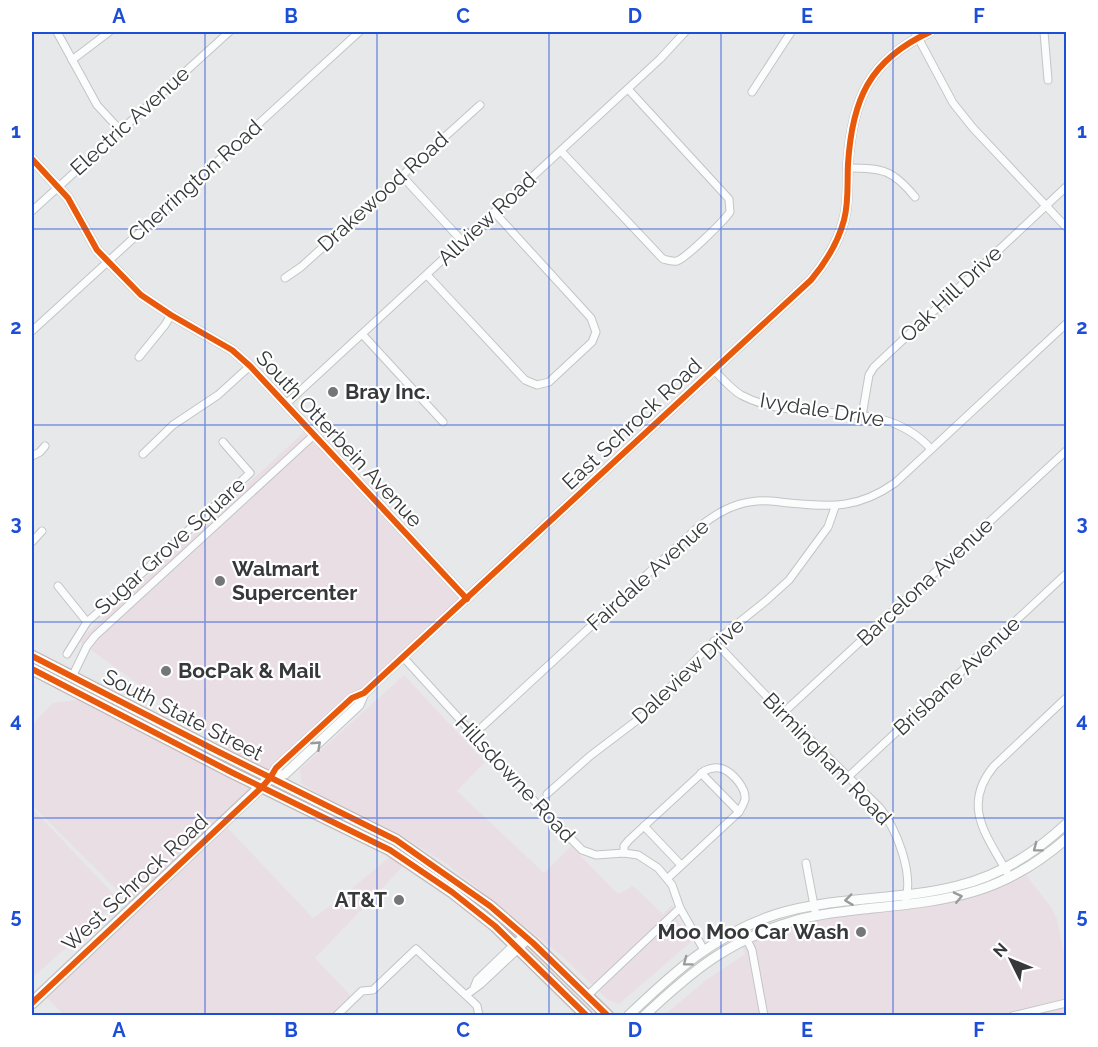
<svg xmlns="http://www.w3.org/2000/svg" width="1098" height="1047" viewBox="0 0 1098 1047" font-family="Raleway,sans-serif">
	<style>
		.commercial { fill: #eadee5 }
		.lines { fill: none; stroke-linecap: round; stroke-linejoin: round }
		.minor-casing { stroke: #c3c4c5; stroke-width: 9 }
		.tertiary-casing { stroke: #c3c4c5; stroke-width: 11 }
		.secondary-casing { stroke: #c3c4c5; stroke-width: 13 }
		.primary-casing { stroke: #c3bab9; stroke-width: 13 }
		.minor { stroke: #fbfcfc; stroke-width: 7 }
		.tertiary { stroke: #fbfcfc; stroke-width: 9 }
		.secondary { stroke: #fbfcfc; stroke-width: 10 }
		.primary { stroke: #f5f0ef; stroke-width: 10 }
		.cycleway-casing { stroke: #fff; stroke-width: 10 }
		.cycleway { stroke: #e8590c; stroke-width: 6 }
		.oneway { stroke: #999a9a }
		.grid { fill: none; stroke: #1d4ed8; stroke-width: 1.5; stroke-opacity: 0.55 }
		.poi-dot { fill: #757677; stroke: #fff; stroke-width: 2 }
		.labels { text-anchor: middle; stroke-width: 4.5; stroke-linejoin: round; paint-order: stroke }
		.street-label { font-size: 21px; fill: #373839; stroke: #fff }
		.poi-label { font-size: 21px; font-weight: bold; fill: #373839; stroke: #fff; text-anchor: start }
		.neatline { fill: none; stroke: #1d4ed8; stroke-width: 2 }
		.grid-label { font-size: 20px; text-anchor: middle; font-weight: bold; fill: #1d4ed8 }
	</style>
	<rect width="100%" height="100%" fill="#e7e8e9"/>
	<g class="commercial">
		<polygon points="308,428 467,599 223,823 313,918 337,901 404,845 416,853 315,958 351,996 330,1015 64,1015 42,993 134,907 32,805 32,725 53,703 109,696 265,775 80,642 82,638"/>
		<polygon points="404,675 485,762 457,791 544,873 571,846 618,894 633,886 663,914 672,905 679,922 692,941 619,1004 608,1000 562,956 447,864 397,833 333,803 301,783 300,769"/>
		<polygon points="32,808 119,900 32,978"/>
		<polygon points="1023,871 1051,907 1057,919 1066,964 1066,1015 663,1016 705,981 745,954 740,941 780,925 951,899"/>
	</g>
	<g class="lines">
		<g class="minor-casing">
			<g id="minor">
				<polyline points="57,32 97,105 120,130"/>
				<polyline points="915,32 953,103 973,128 1066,227"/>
				<polyline points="1044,32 1048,80"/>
				<polyline points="72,60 109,32"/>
				<polyline points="752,92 791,32"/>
				<path d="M561,151l102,108c4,1 9,3 14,2 9,-3 46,-39 53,-49l-1,-13 -101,-110"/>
				<path d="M848,168c35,0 45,2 67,29"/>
				<polyline points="402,176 463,242"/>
				<polyline points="32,211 229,32"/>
				<polyline points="427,275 525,380 537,385 549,382 592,342 596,332 591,318 495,213"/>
				<polyline points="285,278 301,267 480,105"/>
				<polyline points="32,331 359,32"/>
				<polyline points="362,334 443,422"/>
				<polyline points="139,357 165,325 171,315"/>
				<path d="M714,370c8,8 17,19 27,25 60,32 140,-2 190,54"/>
				<polyline points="286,404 660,59 685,32"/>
				<polyline points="862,416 869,375 874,367 1066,187"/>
				<polyline points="143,454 173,425 218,395 250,366"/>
				<polyline points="32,456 40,452 45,446"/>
				<polyline points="32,542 42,531"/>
				<polyline points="58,586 87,622"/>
				<path d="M714,641l59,62 107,105c17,22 33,64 26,91"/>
				<polyline points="67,654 87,622 150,566 250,473 223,442"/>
				<polyline points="403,657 537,804 582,850 596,855 624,853 638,855 658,868 672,885 680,908 704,950"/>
				<polyline points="72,677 87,646 95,636 314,435"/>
				<polyline points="783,713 1066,451"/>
				<path d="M483,726l212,-196c19,-15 37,-27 62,-29 11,-1 22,1 32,2 43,4 69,6 106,-20l171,-159"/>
				<polyline points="701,773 739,812"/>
				<polyline points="848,777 1066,574"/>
				<polyline points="547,794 590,756 644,715 707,648 767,600 789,580 828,527 835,507"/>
				<polyline points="644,826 681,865"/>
				<path d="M624,853v-7l5,-6 75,-69c6,-3 12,-5 19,-2 10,4 23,19 22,30 -1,5 -4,9 -6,13l-71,66"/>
				<polyline points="806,863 816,916"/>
				<path d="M1010,878c-20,-39 -51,-70 -16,-112l72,-68"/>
				<polyline points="746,938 752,950 764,1016"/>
				<polyline points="474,988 477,980 524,935"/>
				<polyline points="466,995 481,984 529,939"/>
				<polyline points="587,996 680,908"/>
				<polyline points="336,1016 362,991 373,990 416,949 472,1001 477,1006 479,1016"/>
				<polyline points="1012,1016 1066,1003"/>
			</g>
		</g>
		<g class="tertiary-casing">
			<g id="tertiary">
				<polyline points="32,159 68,198 97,250 141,295 171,315 232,350 250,366 467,599"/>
				<path d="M270,778l6,-10 76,-70 12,-5 447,-413c15,-18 27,-37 33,-60 5,-18 3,-37 4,-56 4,-64 21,-104 82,-132"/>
				<polyline points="270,778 285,774 359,705 364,693"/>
				<path d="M628,1016c46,-44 87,-82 149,-102 59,-18 121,-13 180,-28 42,-10 78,-33 109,-62"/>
				<path d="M644,1016c49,-46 86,-77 153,-96 24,-7 51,-9 76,-12 80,-8 131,-15 193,-69"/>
			</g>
		</g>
		<g class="secondary-casing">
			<polyline id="secondary" points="32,1003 270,778"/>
		</g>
		<g class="primary-casing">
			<g id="primary">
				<polyline points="32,656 217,751 396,840 490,906 533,943 608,1016"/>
				<polyline points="32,669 233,773 390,850 452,892 495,926 587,1016"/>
			</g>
		</g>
		<use href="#minor" class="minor"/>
		<use href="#tertiary" class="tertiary"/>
		<use href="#secondary" class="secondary"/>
		<use href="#primary" class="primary"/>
		<g class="cycleway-casing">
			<g id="cycleway">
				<polyline points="32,159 68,198 97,250 141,295 171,315 232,350 250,366 467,599"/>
				<polyline points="32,656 217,751 396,840 490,906 533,943 608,1016"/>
				<polyline points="32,669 233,773 390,850 452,892 495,926 587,1016"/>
				<path d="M32,1003l230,-216 8,-9 6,-10 76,-70 12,-5 447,-413c15,-18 27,-37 33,-60 5,-18 3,-37 4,-56 4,-64 21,-104 82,-132"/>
			</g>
		</g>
		<use href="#cycleway" class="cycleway"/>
	</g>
	<defs><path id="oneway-chevron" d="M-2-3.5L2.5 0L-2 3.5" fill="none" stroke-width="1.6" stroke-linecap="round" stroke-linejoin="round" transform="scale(1.5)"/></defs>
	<g class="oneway">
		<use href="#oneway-chevron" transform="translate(317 745) rotate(-43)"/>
		<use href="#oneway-chevron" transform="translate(1037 848) rotate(143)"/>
		<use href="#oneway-chevron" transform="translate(958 897) rotate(-13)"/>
		<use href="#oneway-chevron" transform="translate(849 900) rotate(173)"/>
		<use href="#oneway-chevron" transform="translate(687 962) rotate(143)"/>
	</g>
	<path class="grid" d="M205,32v984M377,32v984M549,32v984M721,32v984M893,32v984M32,229h1034M32,425h1034M32,622h1034M32,818h1034"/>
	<g class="poi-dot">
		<circle cx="333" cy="392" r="6"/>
		<circle cx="220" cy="581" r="6"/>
		<circle cx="166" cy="671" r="6"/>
		<circle cx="399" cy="900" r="6"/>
		<circle cx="861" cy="932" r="6"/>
	</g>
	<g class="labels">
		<g class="street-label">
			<text transform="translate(130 121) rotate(-42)" y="7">Electric Avenue</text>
			<text transform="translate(195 181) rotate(-42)" y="7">Cherrington Road</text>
			<text transform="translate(383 192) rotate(-42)" y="7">Drakewood Road</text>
			<text transform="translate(487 219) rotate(-43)" y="7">Allview Road</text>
			<text transform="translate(951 294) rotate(-43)" y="7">Oak Hill Drive</text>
			<text transform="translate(822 410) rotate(9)" y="7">Ivydale Drive</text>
			<text transform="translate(632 424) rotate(-43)" y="7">East Schrock Road</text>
			<text transform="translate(339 439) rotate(47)" y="7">South Otterbein Avenue</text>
			<text transform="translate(170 546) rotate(-42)" y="7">Sugar Grove Square</text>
			<text transform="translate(648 575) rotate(-42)" y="7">Fairdale Avenue</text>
			<text transform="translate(925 582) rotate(-43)" y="7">Barcelona Avenue</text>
			<text transform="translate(688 671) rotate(-43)" y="7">Daleview Drive</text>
			<text transform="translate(957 676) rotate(-43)" y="7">Brisbane Avenue</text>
			<text transform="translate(183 715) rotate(27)" y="7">South State Street</text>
			<text transform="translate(827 759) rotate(46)" y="7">Birmingham Road</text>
			<text transform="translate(515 779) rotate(47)" y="7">Hillsdowne Road</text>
			<text transform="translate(135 883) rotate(-43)" y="7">West Schrock Road</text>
		</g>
		<g class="poi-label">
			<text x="345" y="399">Bray Inc.</text>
			<text x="232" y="576">Walmart<tspan x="232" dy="24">Supercenter</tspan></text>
			<text x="178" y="678">BocPak &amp; Mail</text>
			<text x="387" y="907" text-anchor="end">AT&amp;T</text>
			<text x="849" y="939" text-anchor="end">Moo Moo Car Wash</text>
		</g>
	</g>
	<rect width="1098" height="1047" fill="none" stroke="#ffffff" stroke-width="66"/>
	<g transform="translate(1011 960) rotate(313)" stroke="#ffffff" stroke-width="4.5" paint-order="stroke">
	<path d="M0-4.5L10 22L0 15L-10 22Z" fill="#373839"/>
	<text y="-9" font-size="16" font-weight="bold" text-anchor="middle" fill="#373839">N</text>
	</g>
	<rect x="33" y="33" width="1032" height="981" class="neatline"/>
	<g class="grid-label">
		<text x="119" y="23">A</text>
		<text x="291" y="23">B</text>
		<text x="463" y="23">C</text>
		<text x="635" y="23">D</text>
		<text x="807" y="23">E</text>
		<text x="979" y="23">F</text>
		<text x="16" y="138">1</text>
		<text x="1082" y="138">1</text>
		<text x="16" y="334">2</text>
		<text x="1082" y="334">2</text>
		<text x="16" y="530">3</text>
		<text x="1082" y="530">3</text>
		<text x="16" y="727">4</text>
		<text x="1082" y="727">4</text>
		<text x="16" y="923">5</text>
		<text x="1082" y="923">5</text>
		<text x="119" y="1037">A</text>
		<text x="291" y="1037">B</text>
		<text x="463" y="1037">C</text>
		<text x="635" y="1037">D</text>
		<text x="807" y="1037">E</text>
		<text x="979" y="1037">F</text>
	</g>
</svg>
